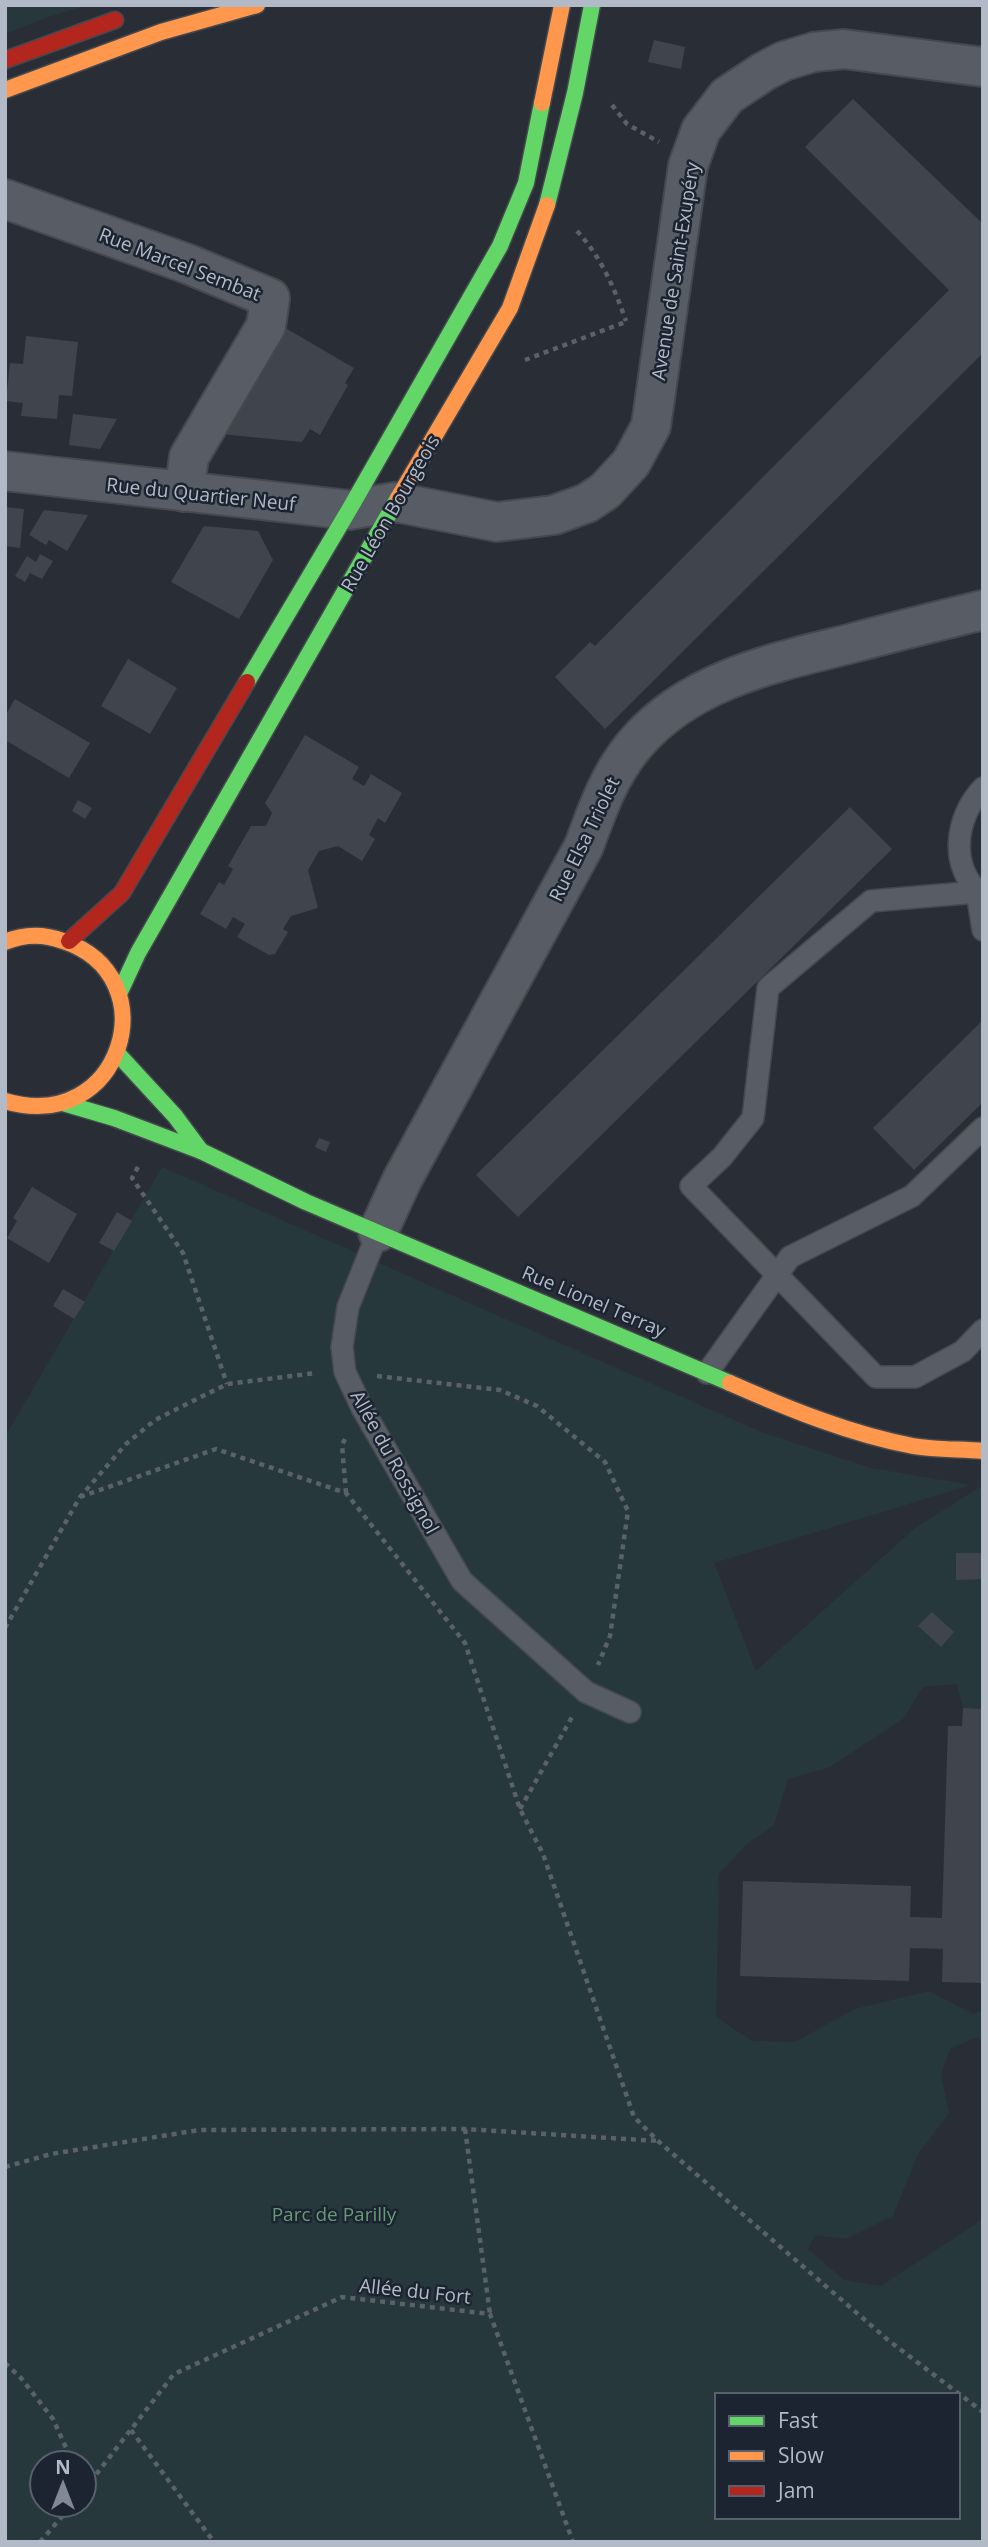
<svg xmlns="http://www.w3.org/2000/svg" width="988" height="2547" viewBox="0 0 988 2547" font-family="'Open Sans',sans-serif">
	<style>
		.green { fill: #26383c; fill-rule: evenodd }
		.building { fill: #40444c }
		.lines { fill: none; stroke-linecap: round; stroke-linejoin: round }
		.lane-casing { stroke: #45494f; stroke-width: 24 }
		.street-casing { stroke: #45494f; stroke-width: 42 }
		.fast-casing { stroke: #45494f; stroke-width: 19 }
		.slow-casing { stroke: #45494f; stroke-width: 19 }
		.jam-casing { stroke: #45494f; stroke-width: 19 }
		.path { stroke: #5b6168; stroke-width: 4.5; stroke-dasharray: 5 5; stroke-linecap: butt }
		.lane { stroke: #585c64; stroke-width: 21 }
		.street { stroke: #585c64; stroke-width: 38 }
		.fast { stroke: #63d668; stroke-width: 16 }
		.slow { stroke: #ff974d; stroke-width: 16 }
		.jam { stroke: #b3261e; stroke-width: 16 }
		.labels { text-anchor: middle; stroke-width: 5; stroke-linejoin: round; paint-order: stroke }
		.street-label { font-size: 19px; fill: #b2bac7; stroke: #1c2431 }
		.park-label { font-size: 19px; fill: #699974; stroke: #1c2431 }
	</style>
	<rect width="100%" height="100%" fill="#292e36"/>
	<g class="green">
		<polygon points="5,5 89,5 48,17 5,34"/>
		<path d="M162,1167l599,265 110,36 100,17 -257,78 42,108 158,-142 69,-44v224l-20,-1 -6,-24 -34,3 -20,32 -73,48 -42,12 -14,46 -27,19 -28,30 -3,143 36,24 43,1 60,-33 74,-18 44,23 10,-4v31l-6,-4 -27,12 -9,26 8,38 -31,41 -25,62 -48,23 -30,-4 -7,14 36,31 37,6 102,-67v323h-978v-1105zM717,2395h241v122h-241zM42,2463h42v42h-42z"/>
	</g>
	<g class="building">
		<polygon points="654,40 685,47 681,69 648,62"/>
		<polygon points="853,99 983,224 983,353 605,729 555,677 590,642 595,646 949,290 805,147"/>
		<polygon points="282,326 354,368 345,383 348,385 320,435 310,429 302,442 221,434"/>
		<polygon points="26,336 78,342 72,396 59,395 57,419 21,416 23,403 6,401 10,363 23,364"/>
		<polygon points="73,414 117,419 100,449 69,445"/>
		<polygon points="5,507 24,509 20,548 5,546"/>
		<polygon points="44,510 88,515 67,551 49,540 46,545 29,535"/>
		<polygon points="204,526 258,531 273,560 239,619 171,582"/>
		<polygon points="40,554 53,561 42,579 30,573 25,582 15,576 27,556 36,562"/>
		<polygon points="128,659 177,688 150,734 101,706"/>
		<polygon points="15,699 90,743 69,778 5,740 5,716"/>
		<polygon points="305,735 359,767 352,779 364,786 371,774 402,793 385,823 378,818 369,835 375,839 362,861 338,846 319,851 308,870 318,908 291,916 283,929 288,932 275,954 269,955 237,937 245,924 233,917 226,929 200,914 219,882 224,885 233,869 228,866 251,826 266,826 272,813 265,803"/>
		<polygon points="78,800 92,808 85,819 72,811"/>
		<polygon points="850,807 892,849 518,1217 476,1175"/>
		<polygon points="983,1020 983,1102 914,1170 873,1128"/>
		<polygon points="319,1138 330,1142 326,1152 315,1147"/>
		<polygon points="32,1187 77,1214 49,1263 7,1238 17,1221 13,1218"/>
		<polygon points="117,1212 132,1221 114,1251 99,1243"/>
		<polygon points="63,1289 85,1302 74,1319 53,1306"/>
		<polygon points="956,1553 983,1553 983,1579 956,1580"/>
		<polygon points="932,1612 954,1632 941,1647 918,1626"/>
		<polygon points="963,1708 983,1709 983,1983 942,1982 943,1949 910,1948 909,1981 740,1976 743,1881 911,1886 910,1917 942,1918 948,1726 962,1726"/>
	</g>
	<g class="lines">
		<g class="lane-casing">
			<g id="lane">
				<path d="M983,788c-28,29 -35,80 0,108"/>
				<polyline points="983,930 977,892 871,901 768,988 753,1118 722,1157 691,1186 876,1377 915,1377 963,1351 983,1330"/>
				<polyline points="378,1232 348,1307 342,1347 345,1372 362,1408 462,1581 586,1692 630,1712"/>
				<polyline points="707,1373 790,1257 912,1196 983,1128"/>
			</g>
		</g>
		<g class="street-casing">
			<g id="street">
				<polyline points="5,199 188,264 270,298 266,326 189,457 184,492"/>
				<polyline points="5,471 349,510 395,502 497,522 554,515 587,503 605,491 631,463 651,426 688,166 701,130 727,96 763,72 784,61 814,52 844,49 983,67"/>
				<path d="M378,1232l24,-52 182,-334c13,-36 26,-73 52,-103 54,-63 137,-80 213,-99 44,-12 89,-23 134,-34"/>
			</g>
		</g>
		<g class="fast-casing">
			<g id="fast">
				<polyline points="547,205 575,93 592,5"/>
				<polyline points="247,682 349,510 500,246 526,183 542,103"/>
				<polyline points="119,994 138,953 398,498"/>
				<polyline points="117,1053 175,1116 201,1151"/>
				<polyline points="63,1103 114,1118 201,1151 306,1202 730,1383"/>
			</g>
		</g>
		<g class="slow-casing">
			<g id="slow">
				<polyline points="5,90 161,32 257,5"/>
				<polyline points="542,103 562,5"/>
				<polyline points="398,498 510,308 547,205"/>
				<path d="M5,942c19,-8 39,-8 58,-1 107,35 59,195 -58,160"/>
				<path d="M730,1383c59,26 120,51 183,63 23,4 47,3 70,5"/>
			</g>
		</g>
		<g class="jam-casing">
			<g id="jam">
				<polyline points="5,60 115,20"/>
				<polyline points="69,941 122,893 247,682"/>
			</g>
		</g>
		<g class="path">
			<polyline points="612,105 627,124 659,142"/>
			<path d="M577,231c24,26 37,56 49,90"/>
			<polyline points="525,360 628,321"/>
			<polyline points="138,1167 132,1178 183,1253 227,1384"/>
			<polyline points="377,1376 500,1390 537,1406 605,1462 628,1511 610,1636 598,1665"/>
			<polyline points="345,1439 342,1445 346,1493"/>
			<polyline points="80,1497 216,1449 346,1493 465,1643 520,1809 543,1854 634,2117 658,2141 888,2340 983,2412"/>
			<polyline points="5,1628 80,1497 126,1444 155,1420 227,1384 316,1373"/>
			<polyline points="520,1809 572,1717"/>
			<polyline points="465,2129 490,2314"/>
			<polyline points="5,2167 51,2154 199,2130 465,2129 658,2141"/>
			<polyline points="5,2363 21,2378 53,2419 73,2463"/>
			<polyline points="131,2430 214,2542"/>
			<polyline points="84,2490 174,2374 342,2297 490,2314 573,2542"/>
			<polyline points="40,2542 72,2505"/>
		</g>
		<use href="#lane" class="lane"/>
		<use href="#street" class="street"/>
		<use href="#fast" class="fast"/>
		<use href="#slow" class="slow"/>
		<use href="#jam" class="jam"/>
	</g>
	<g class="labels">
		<g class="street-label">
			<text transform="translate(180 264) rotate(21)" y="7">Rue Marcel Sembat</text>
			<text transform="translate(675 271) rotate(-81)" y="7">Avenue de Saint-Exupéry</text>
			<text transform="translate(201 494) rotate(6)" y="7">Rue du Quartier Neuf</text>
			<text transform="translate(390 513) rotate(-60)" y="7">Rue Léon Bourgeois</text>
			<text transform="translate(584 839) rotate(-64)" y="7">Rue Elsa Triolet</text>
			<text transform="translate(594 1301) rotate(23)" y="7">Rue Lionel Terray</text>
			<text transform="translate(395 1462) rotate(61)" y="7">Allée du Rossignol</text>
			<text transform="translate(415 2291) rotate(6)" y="7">Allée du Fort</text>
		</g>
		<g class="park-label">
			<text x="334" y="2221">Parc de Parilly</text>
		</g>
	</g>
	<rect width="988" height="2547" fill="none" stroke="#b2bac7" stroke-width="14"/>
	<rect x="715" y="2393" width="245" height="126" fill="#1c2431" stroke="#58606d" stroke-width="2"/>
	<rect x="729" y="2416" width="35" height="10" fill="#63d668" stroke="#58606d" stroke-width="2"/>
	<text x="778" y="2428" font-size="21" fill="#b2bac7">Fast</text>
	<rect x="729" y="2451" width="35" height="10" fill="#ff974d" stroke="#58606d" stroke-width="2"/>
	<text x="778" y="2463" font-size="21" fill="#b2bac7">Slow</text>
	<rect x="729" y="2486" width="35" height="10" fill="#b3261e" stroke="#58606d" stroke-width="2"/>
	<text x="778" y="2498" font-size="21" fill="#b2bac7">Jam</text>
	<g transform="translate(63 2484)"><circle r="33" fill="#1c2431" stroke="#58606d" stroke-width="2"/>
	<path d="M0-5L12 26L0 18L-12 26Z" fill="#828994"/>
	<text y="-10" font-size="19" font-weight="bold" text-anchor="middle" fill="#b2bac7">N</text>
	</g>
</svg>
